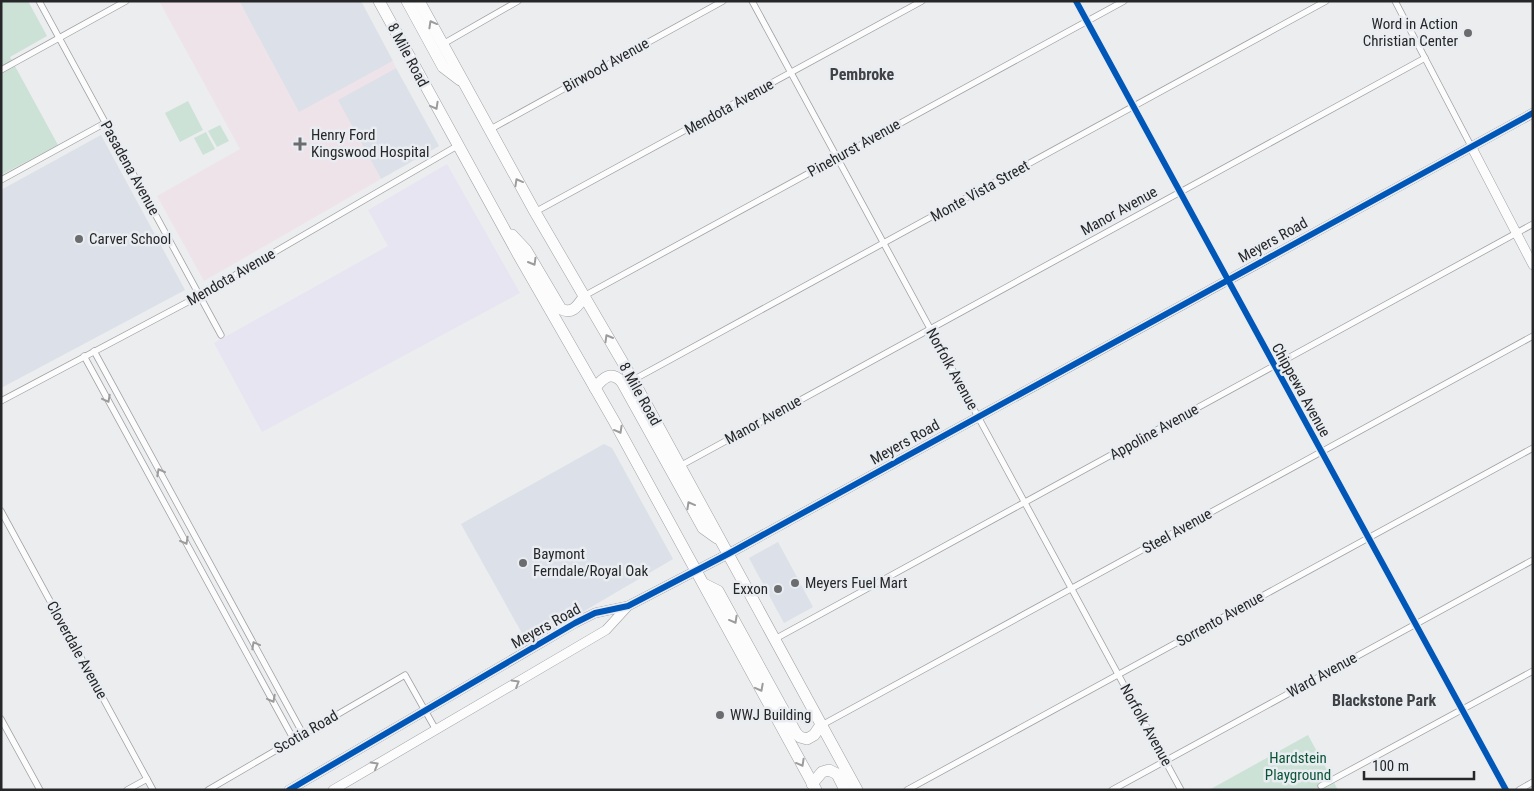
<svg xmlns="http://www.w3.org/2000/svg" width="1534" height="791" viewBox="0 0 1534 791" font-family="'Roboto Condensed',sans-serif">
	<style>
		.built { fill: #dce0e8 }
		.industrial { fill: #e7e5f2 }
		.medical { fill: #efe3ea }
		.green { fill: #cde2d7 }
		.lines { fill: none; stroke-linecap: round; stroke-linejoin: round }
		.street-casing { stroke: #9fa1a3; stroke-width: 7 }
		.secondary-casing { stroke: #9fa1a3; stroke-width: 10 }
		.highway-casing { stroke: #9fa1a3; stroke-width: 12 }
		.street { stroke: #fcfcfd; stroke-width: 5.5 }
		.secondary { stroke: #fcfcfd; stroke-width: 9 }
		.highway { stroke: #fcfcfd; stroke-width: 11 }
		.cycleway-casing { stroke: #e9ecf1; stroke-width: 9 }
		.cycleway { stroke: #0057b8; stroke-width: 6 }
		.oneway { stroke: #9c9c9d }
		.poi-dot { fill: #6b6c6e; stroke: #e9ecf1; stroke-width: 2 }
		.labels { text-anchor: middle; stroke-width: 5; stroke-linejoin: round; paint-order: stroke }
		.poi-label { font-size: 15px; fill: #262728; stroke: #e9ecf1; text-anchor: start }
		.street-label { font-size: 15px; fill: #262728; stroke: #e9ecf1 }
		.park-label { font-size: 15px; fill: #0b5537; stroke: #e9ecf1 }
		.neighbourhood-label { font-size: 16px; font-weight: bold; fill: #404246; stroke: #e9ecf1 }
	</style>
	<rect width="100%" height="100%" fill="#ebedef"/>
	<g class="built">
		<polygon points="239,1 361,1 393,61 299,113"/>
		<polygon points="396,68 439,146 381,179 337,100"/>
		<polygon points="101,135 185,290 1,388 1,190"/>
		<polygon points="604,444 612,448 673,559 528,644 461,524"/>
		<polygon points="778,542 813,607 784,623 749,558"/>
	</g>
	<polygon class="industrial" points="447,164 520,293 262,432 214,343 388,246 368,210"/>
	<polygon class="medical" points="159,1 239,1 299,112 393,61 396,68 338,100 381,179 204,281 157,196 240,149"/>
	<g class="green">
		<polygon points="1,1 28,1 47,36 10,57 58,145 1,175"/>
		<polygon points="188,101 203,130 180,142 165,113"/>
		<polygon points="220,125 229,141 217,147 208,131"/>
		<polygon points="206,132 215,149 203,155 194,138"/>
		<polygon points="1308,735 1338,790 1209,790"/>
	</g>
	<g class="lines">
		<g class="street-casing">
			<g id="street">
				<polyline points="39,1 221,335"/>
				<polyline points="752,1 1181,790"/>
				<polyline points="1076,1 1506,790"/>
				<polyline points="1395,1 1471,146"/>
				<polyline points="443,44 518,1"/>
				<polyline points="1,70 126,1"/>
				<polyline points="489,130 723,1"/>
				<polyline points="1,180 105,123"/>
				<polyline points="535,212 922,1"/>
				<polyline points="584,296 1124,1"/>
				<polyline points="94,351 303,734"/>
				<polyline points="84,356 294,740"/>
				<polyline points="633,380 1326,1"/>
				<polyline points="1,401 199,296 457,146"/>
				<polyline points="680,466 1425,58"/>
				<polyline points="1,511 153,790"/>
				<polyline points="775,639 1533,224"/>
				<polyline points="1,719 40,790"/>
				<polyline points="822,725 1533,336"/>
				<polyline points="1321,786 1533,671"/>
				<polyline points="127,790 147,779"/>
				<polyline points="208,790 405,675 436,730"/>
				<polyline points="907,790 1533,448"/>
				<polyline points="1112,790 1533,560"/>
				<polyline points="1519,790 1533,782"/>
			</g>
		</g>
		<g class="secondary-casing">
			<g id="secondary">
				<polyline points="1471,146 1533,265"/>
				<polyline points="289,790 575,623 595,613 628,606 728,554 1533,113"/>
				<polyline points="333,790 606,630 628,606"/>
			</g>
		</g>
		<g class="highway-casing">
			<g id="highway">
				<polyline points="379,1 518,254 614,421 816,790"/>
				<polyline points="407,1 443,67 460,80"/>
				<polyline points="419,1 535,212 633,380 857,790"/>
				<path d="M512,235l14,15 35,59c12,6 17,-4 23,-12"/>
				<path d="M595,388c8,-10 16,-18 27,-6l81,146 14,10"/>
				<polyline points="704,584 718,591 796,733 800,737 807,739 814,735 821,725"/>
				<polyline points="812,784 822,772 829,770 837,774 845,790"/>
			</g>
		</g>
		<use href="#street" class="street"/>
		<use href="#secondary" class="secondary"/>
		<use href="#highway" class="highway"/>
		<g class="cycleway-casing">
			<g id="cycleway">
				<polyline points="1076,1 1506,790"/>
				<polyline points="289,790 575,623 595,613 628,606 728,554 1533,113"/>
			</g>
		</g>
		<use href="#cycleway" class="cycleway"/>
	</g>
	<defs><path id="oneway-chevron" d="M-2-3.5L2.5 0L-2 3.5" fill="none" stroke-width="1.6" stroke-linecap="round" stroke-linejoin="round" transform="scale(1.25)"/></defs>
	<g class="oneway">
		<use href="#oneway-chevron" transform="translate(432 24) rotate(-119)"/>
		<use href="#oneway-chevron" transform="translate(435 106) rotate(61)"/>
		<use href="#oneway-chevron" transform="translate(518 182) rotate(-119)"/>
		<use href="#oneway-chevron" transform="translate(533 262) rotate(60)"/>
		<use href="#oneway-chevron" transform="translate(608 338) rotate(-120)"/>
		<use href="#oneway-chevron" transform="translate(107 399) rotate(62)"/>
		<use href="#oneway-chevron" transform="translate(619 430) rotate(61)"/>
		<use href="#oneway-chevron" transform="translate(160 472) rotate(-118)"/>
		<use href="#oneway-chevron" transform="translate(690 505) rotate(-119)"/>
		<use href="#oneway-chevron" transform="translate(185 541) rotate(61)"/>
		<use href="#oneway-chevron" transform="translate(734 620) rotate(61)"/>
		<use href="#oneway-chevron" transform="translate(255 645) rotate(-119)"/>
		<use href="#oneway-chevron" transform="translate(516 683) rotate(-31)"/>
		<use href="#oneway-chevron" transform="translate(760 688) rotate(62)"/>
		<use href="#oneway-chevron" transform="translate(272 699) rotate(62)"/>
		<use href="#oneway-chevron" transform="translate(801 763) rotate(61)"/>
		<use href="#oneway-chevron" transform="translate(375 765) rotate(-30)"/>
	</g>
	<g class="poi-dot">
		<circle cx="1468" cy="33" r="5"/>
		<path d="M297.5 136.5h5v5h5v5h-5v5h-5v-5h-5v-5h5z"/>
		<circle cx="79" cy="239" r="5"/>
		<circle cx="523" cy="563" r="5"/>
		<circle cx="795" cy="583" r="5"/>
		<circle cx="778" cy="589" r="5"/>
		<circle cx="720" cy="715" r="5"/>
	</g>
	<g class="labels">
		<g class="poi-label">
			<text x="1458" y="29" text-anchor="end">Word in Action<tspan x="1458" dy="17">Christian Center</tspan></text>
			<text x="311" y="140">Henry Ford<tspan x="311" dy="17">Kingswood Hospital</tspan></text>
			<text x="89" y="244">Carver School</text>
			<text x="533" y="559">Baymont<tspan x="533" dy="17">Ferndale/Royal Oak</tspan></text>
			<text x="805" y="588">Meyers Fuel Mart</text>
			<text x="768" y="594" text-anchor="end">Exxon</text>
			<text x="730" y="720">WWJ Building</text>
		</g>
		<g class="street-label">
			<text transform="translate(408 55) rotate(62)" y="5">8 Mile Road</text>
			<text transform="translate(606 65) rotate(-29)" y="5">Birwood Avenue</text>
			<text transform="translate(729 107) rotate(-29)" y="5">Mendota Avenue</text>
			<text transform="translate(854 148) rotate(-29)" y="5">Pinehurst Avenue</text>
			<text transform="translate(130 168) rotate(61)" y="5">Pasadena Avenue</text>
			<text transform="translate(980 191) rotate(-29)" y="5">Monte Vista Street</text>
			<text transform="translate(1119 211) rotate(-29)" y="5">Manor Avenue</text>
			<text transform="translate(1273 240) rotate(-29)" y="5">Meyers Road</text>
			<text transform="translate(231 277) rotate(-30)" y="5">Mendota Avenue</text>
			<text transform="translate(952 369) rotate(61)" y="5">Norfolk Avenue</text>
			<text transform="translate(1301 390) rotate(61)" y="5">Chippewa Avenue</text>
			<text transform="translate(640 394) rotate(61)" y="5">8 Mile Road</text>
			<text transform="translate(763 420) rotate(-29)" y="5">Manor Avenue</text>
			<text transform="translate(1154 432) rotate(-29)" y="5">Appoline Avenue</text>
			<text transform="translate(905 442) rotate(-29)" y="5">Meyers Road</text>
			<text transform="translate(1177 531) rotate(-29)" y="5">Steel Avenue</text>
			<text transform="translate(1220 619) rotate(-29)" y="5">Sorrento Avenue</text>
			<text transform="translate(546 626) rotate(-29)" y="5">Meyers Road</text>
			<text transform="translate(77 650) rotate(61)" y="5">Cloverdale Avenue</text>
			<text transform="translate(1322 675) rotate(-29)" y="5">Ward Avenue</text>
			<text transform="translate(1146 725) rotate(61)" y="5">Norfolk Avenue</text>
			<text transform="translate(306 732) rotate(-30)" y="5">Scotia Road</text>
		</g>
		<g class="park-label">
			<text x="1298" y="763">Hardstein<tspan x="1298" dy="17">Playground</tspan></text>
		</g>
		<g class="neighbourhood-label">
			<text x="862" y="80">Pembroke</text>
			<text x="1384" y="706">Blackstone Park</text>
		</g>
	</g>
	<rect width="1534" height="791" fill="none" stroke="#262728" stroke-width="5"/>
	<path d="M1364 771v8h110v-8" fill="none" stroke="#262728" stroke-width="2.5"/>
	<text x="1372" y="771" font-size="15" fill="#262728" stroke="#e9ecf1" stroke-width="4" paint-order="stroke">100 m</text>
</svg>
